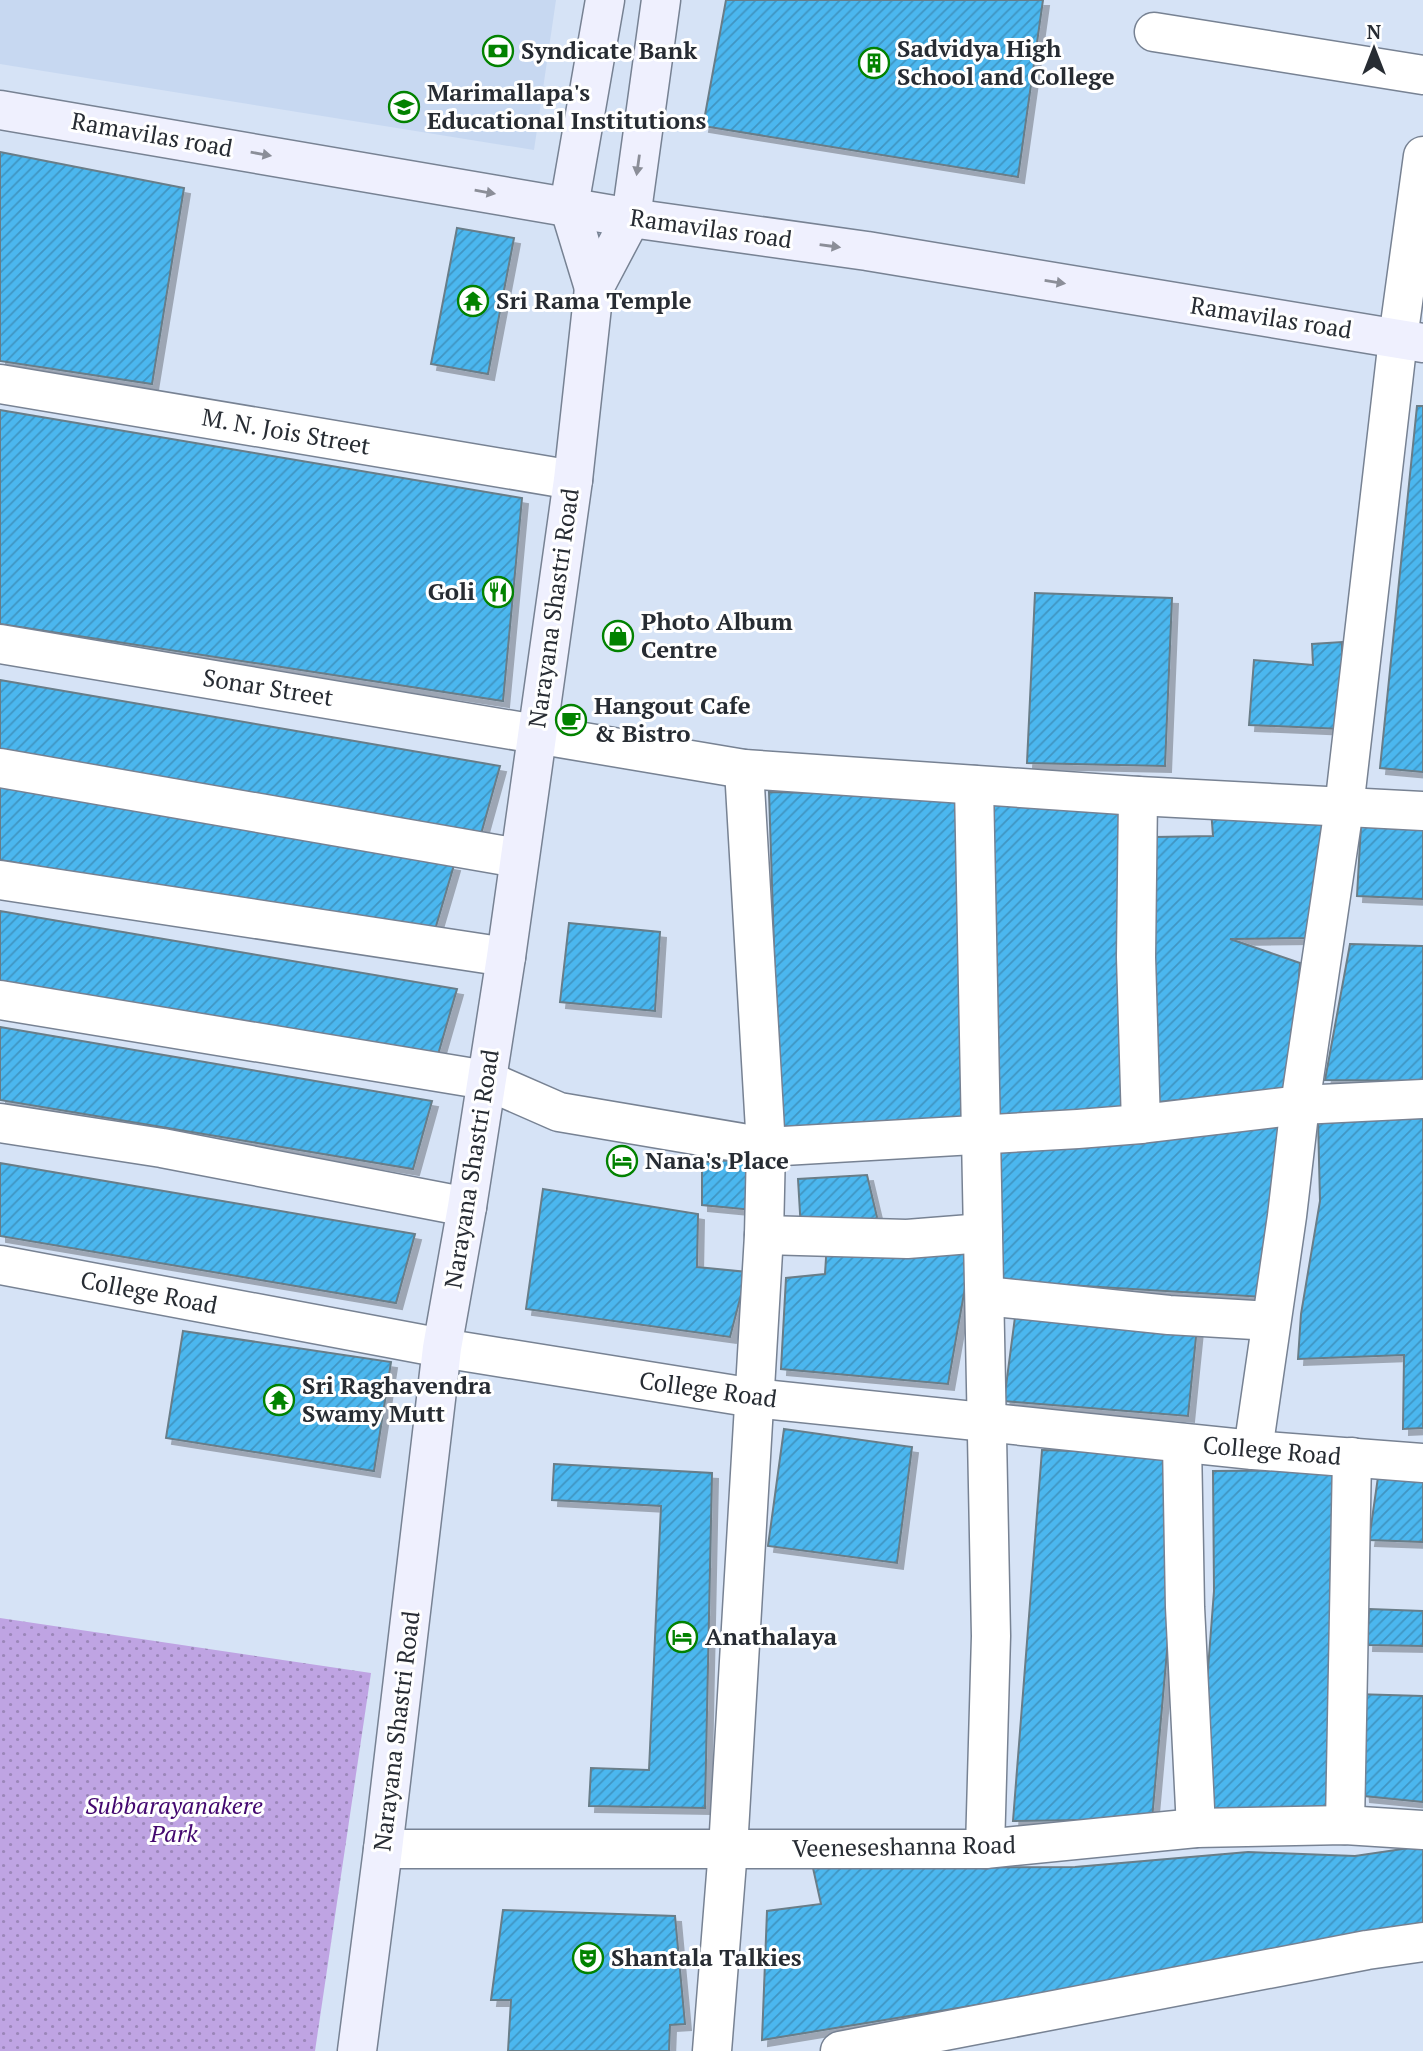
<svg xmlns="http://www.w3.org/2000/svg" width="1423" height="2051" viewBox="0 0 1423 2051" font-family="'PT Serif',serif">
	<style>
		.built { fill: #c7d8f1 }
		.park { fill: url(#park-dots) }
		.building { fill: url(#building-hatch); stroke: #697d88; stroke-width: 2; filter: url(#shadow) }
		.lines { fill: none; stroke-linecap: round; stroke-linejoin: round }
		.street-casing { stroke: #778293; stroke-width: 41 }
		.secondary-casing { stroke: #778293; stroke-width: 41 }
		.street { stroke: #fff; stroke-width: 38 }
		.secondary { stroke: #eff0fe; stroke-width: 38 }
		.oneway { fill: #8b8e98 }
		.labels { text-anchor: middle; stroke-width: 6; stroke-linejoin: round; paint-order: stroke }
		.poi-label { font-size: 24px; font-weight: bold; fill: #272c33; stroke: #fff; text-anchor: start }
		.street-label { font-size: 24px; fill: #272c33; stroke: #fff }
		.park-label { font-size: 24px; font-style: italic; fill: #43076f; stroke: #fff }
	</style>
	<defs>
		<pattern id="park-dots" width="8" height="8" patternUnits="userSpaceOnUse" patternTransform="scale(1.75)"><rect width="8" height="8" fill="#bfa4e3"/><path d="M2 2h.1M6 6h.1" fill="none" stroke="#9b86b9" stroke-width="1.8" stroke-linecap="round"/></pattern>
		<pattern id="building-hatch" width="6" height="6" patternUnits="userSpaceOnUse" patternTransform="scale(1.75)"><rect width="6" height="6" fill="#4cb7ef"/><path d="M-1 1l2-2M0 6l6-6M5 7l2-2" fill="none" stroke="#3f95c2"/></pattern>
		<filter id="shadow"><feDropShadow dx="6" dy="6" stdDeviation="0" flood-color="#0004"/></filter>
	</defs>
	<rect width="100%" height="100%" fill="#d6e3f6"/>
	<polygon class="built" points="0,0 556,0 534,150 0,64"/>
	<polygon class="park" points="0,1618 371,1673 315,2051 0,2051"/>
	<g class="building">
		<polygon points="726,0 1043,0 1018,177 703,126"/>
		<polygon points="0,152 184,188 152,384 0,361"/>
		<polygon points="457,228 514,238 488,374 431,364"/>
		<polygon points="1417,406 1423,406 1423,772 1380,768"/>
		<polygon points="0,410 522,498 503,701 0,624"/>
		<polygon points="1035,593 1172,598 1165,766 1027,763"/>
		<polygon points="1342,642 1342,729 1249,725 1254,660 1313,665 1312,644"/>
		<polygon points="0,680 500,766 481,834 0,753"/>
		<polygon points="0,787 454,865 434,933 0,860"/>
		<polygon points="769,792 959,796 970,1124 780,1133"/>
		<polygon points="983,795 1131,803 1129,1113 992,1117"/>
		<polygon points="1211,809 1324,815 1307,938 1230,939 1300,963 1290,1089 1158,1102 1150,1015 1155,837 1213,836"/>
		<polygon points="1361,825 1423,829 1423,899 1357,896"/>
		<polygon points="0,911 457,989 437,1058 0,984"/>
		<polygon points="569,923 660,932 655,1011 560,1002"/>
		<polygon points="1350,944 1423,946 1423,1081 1325,1080"/>
		<polygon points="0,1027 432,1101 413,1169 0,1100"/>
		<polygon points="1423,1115 1423,1428 1403,1429 1404,1355 1298,1359 1301,1314 1320,1201 1318,1119"/>
		<polygon points="1285,1122 1264,1297 1002,1281 998,1143"/>
		<polygon points="753,1159 753,1210 702,1205 702,1162"/>
		<polygon points="0,1163 415,1234 396,1303 0,1236"/>
		<polygon points="867,1175 877,1217 867,1233 801,1230 798,1179"/>
		<polygon points="543,1189 698,1214 697,1267 747,1272 730,1337 526,1309"/>
		<polygon points="827,1242 972,1248 948,1384 781,1369 786,1278 825,1274"/>
		<polygon points="1015,1317 1197,1327 1188,1416 1004,1401"/>
		<polygon points="183,1331 391,1362 374,1471 166,1438"/>
		<polygon points="784,1429 912,1447 897,1563 768,1546"/>
		<polygon points="1042,1450 1169,1454 1172,1595 1152,1819 1013,1821"/>
		<polygon points="554,1464 712,1473 705,1808 589,1806 591,1768 649,1770 661,1506 552,1500"/>
		<polygon points="1335,1470 1327,1810 1207,1810 1208,1669 1214,1591 1213,1471"/>
		<polygon points="1379,1470 1423,1475 1423,1542 1369,1540"/>
		<polygon points="1369,1609 1423,1611 1423,1646 1367,1645"/>
		<polygon points="1354,1694 1423,1696 1423,1802 1364,1796"/>
		<polygon points="1423,1846 1423,1932 762,2040 767,1911 821,1904 813,1868 1075,1867 1248,1852 1355,1856"/>
		<polygon points="503,1910 675,1916 685,2024 670,2025 669,2051 508,2051 511,2000 491,2000"/>
	</g>
	<g class="lines">
		<g class="street-casing">
			<g id="street">
				<polyline points="1154,32 1423,75"/>
				<polyline points="0,384 573,480"/>
				<polyline points="0,644 744,769 1138,796 1423,811"/>
				<polyline points="0,768 518,858"/>
				<polyline points="974,785 991,1636 985,1849"/>
				<polyline points="1138,796 1136,957 1141,1124"/>
				<polyline points="0,880 506,957"/>
				<polyline points="0,1000 486,1080 559,1112 766,1147 1078,1129 1141,1124 1300,1105 1423,1099"/>
				<polyline points="0,1123 162,1148 467,1207"/>
				<polyline points="764,1235 907,1239 983,1233"/>
				<polyline points="0,1265 442,1348 754,1398 1253,1450 1423,1463"/>
				<polyline points="985,1296 1169,1315 1271,1321"/>
				<polyline points="1182,1443 1185,1607 1196,1828"/>
				<polyline points="1253,1450 1287,1216 1300,1105 1344,808 1398,339 1423,156"/>
				<polyline points="1345,1825 1352,1457"/>
				<polyline points="383,1849 985,1849 1196,1828 1345,1825 1423,1830"/>
				<polyline points="712,2051 728,1849 764,1235 766,1147 744,769"/>
				<polyline points="840,2051 1367,1950 1423,1942"/>
			</g>
		</g>
		<g class="secondary-casing">
			<g id="secondary">
				<polyline points="0,110 631,218 867,251 1423,343"/>
				<polyline points="594,288 569,206 605,0"/>
				<polyline points="357,2051 383,1849 442,1348 467,1207 506,957 573,480 594,288 631,218 661,0"/>
			</g>
		</g>
		<use href="#street" class="street"/>
		<use href="#secondary" class="secondary"/>
	</g>
	<defs><path id="oneway-solid" d="M-6-.8H1V-3.2L6.5 0L1 3.2V.8H-6Z" transform="scale(1.75)"/></defs>
	<g class="oneway">
		<use href="#oneway-solid" transform="translate(261 154) rotate(10)"/>
		<use href="#oneway-solid" transform="translate(638 165) rotate(98)"/>
		<use href="#oneway-solid" transform="translate(485 192) rotate(10)"/>
		<use href="#oneway-solid" transform="translate(830 246) rotate(8)"/>
		<use href="#oneway-solid" transform="translate(1055 282) rotate(9)"/>
	</g>
	<defs>
		<g id="bank-ring" transform="scale(1.575)"><circle r="9.5" fill="#fff" stroke="#028200" stroke-width="1.5"/><path d="M-6-4H6V4H-6ZM0-2.3a2.3 2.3 0 1 0 0 4.6a2.3 2.3 0 1 0 0-4.6Z" fill="#028200"/></g>
		<g id="building-ring" transform="scale(1.575)"><circle r="9.5" fill="#fff" stroke="#028200" stroke-width="1.5"/><path d="M-4-6H4V6H1V3H-1V6H-4ZM-2.5-4.3h1.7v1.8h-1.7ZM.8-4.3h1.7v1.8H.8ZM-2.5-1h1.7V.8h-1.7ZM.8-1h1.7V.8H.8Z" fill="#028200"/></g>
		<g id="school-ring" transform="scale(1.575)"><circle r="9.5" fill="#fff" stroke="#028200" stroke-width="1.5"/><path d="M0-5L7-2L0 1L-7-2ZM-4 1L0 2.5L4 1V4Q0 6-4 4Z" fill="#028200"/></g>
		<g id="temple-ring" transform="scale(1.575)"><circle r="9.5" fill="#fff" stroke="#028200" stroke-width="1.5"/><path d="M0-6L5-2H3V0L6.5 2.5H4V6H1.5V3h-3V6H-4V2.5H-6.5L-3 0V-2H-5Z" fill="#028200"/></g>
		<g id="restaurant-ring" transform="scale(1.575)"><circle r="9.5" fill="#fff" stroke="#028200" stroke-width="1.5"/><path d="M-5-6h1v4h1v-4h1v4h1v-4h1v5L-1.5 .5V6h-2V.5L-5-1ZM5-6V6H3V1.5H1.5Q1.5-4 5-6Z" fill="#028200"/></g>
		<g id="shop-ring" transform="scale(1.575)"><circle r="9.5" fill="#fff" stroke="#028200" stroke-width="1.5"/><path d="M-5-2.5h2.3a2.7 3.5 0 0 1 5.4 0H5L5.5 6h-11ZM-1.5-2.5h3a1.5 2.3 0 0 0-3 0Z" fill="#028200"/></g>
		<g id="cafe-ring" transform="scale(1.575)"><circle r="9.5" fill="#fff" stroke="#028200" stroke-width="1.5"/><path d="M-5.5-4.5H6V0H3Q3 3.5 0 3.5H-2.5Q-5.5 3.5-5.5 0ZM3-3.2v2h1.7v-2ZM-6 4.5H4V6H-6Z" fill="#028200"/></g>
		<g id="hotel-ring" transform="scale(1.575)"><circle r="9.5" fill="#fff" stroke="#028200" stroke-width="1.5"/><path d="M-6-4.5h1.5V1H6V5H4.5V3h-9V5H-6ZM-4 0a1.8 1.8 0 1 1 3.6 0ZM.5 0V-2.5h3Q6-2.5 6 0Z" fill="#028200"/></g>
		<g id="theatre-ring" transform="scale(1.575)"><circle r="9.5" fill="#fff" stroke="#028200" stroke-width="1.5"/><path d="M-5-5.5Q0-4 5-5.5V0Q5 5 0 6Q-5 5-5 0ZM-3.3-2.5H-1v1.5H-3.3ZM1-2.5H3.3v1.5H1ZM-2.8 1Q0 5.5 2.8 1Z" fill="#028200"/></g>
	</defs>
	<g fill-rule="evenodd">
		<use href="#bank-ring" x="498" y="51"/>
		<use href="#building-ring" x="874" y="63"/>
		<use href="#school-ring" x="404" y="107"/>
		<use href="#temple-ring" x="473" y="301"/>
		<use href="#restaurant-ring" x="498" y="592"/>
		<use href="#shop-ring" x="618" y="636"/>
		<use href="#cafe-ring" x="571" y="720"/>
		<use href="#hotel-ring" x="622" y="1161"/>
		<use href="#temple-ring" x="279" y="1400"/>
		<use href="#hotel-ring" x="682" y="1637"/>
		<use href="#theatre-ring" x="588" y="1958"/>
	</g>
	<g class="labels">
		<g class="poi-label">
			<text x="897" y="57">Sadvidya High<tspan x="897" dy="28">School and College</tspan></text>
			<text x="521" y="59">Syndicate Bank</text>
			<text x="427" y="101">Marimallapa's<tspan x="427" dy="28">Educational Institutions</tspan></text>
			<text x="496" y="309">Sri Rama Temple</text>
			<text x="475" y="600" text-anchor="end">Goli</text>
			<text x="641" y="630">Photo Album<tspan x="641" dy="28">Centre</tspan></text>
			<text x="594" y="714">Hangout Cafe<tspan x="594" dy="28">&amp; Bistro</tspan></text>
			<text x="645" y="1169">Nana's Place</text>
			<text x="302" y="1394">Sri Raghavendra<tspan x="302" dy="28">Swamy Mutt</tspan></text>
			<text x="705" y="1645">Anathalaya</text>
			<text x="611" y="1966">Shantala Talkies</text>
		</g>
		<g class="street-label">
			<text transform="translate(152 135) rotate(10)" y="8">Ramavilas road</text>
			<text transform="translate(711 229) rotate(8)" y="8">Ramavilas road</text>
			<text transform="translate(1271 318) rotate(9)" y="8">Ramavilas road</text>
			<text transform="translate(286 432) rotate(10)" y="8">M. N. Jois Street</text>
			<text transform="translate(554 608) rotate(-82)" y="8">Narayana Shastri Road</text>
			<text transform="translate(268 688) rotate(9)" y="8">Sonar Street</text>
			<text transform="translate(472 1169) rotate(-81)" y="8">Narayana Shastri Road</text>
			<text transform="translate(149 1293) rotate(11)" y="8">College Road</text>
			<text transform="translate(708 1390) rotate(8)" y="8">College Road</text>
			<text transform="translate(1272 1451) rotate(5)" y="8">College Road</text>
			<text transform="translate(397 1731) rotate(-83)" y="8">Narayana Shastri Road</text>
			<text transform="translate(904 1847) rotate(-1)" y="8">Veeneseshanna Road</text>
		</g>
		<g class="park-label">
			<text x="174" y="1814">Subbarayanakere<tspan x="174" dy="28">Park</tspan></text>
		</g>
	</g>
	<g transform="translate(1374 49)" stroke="#ffffff" stroke-width="5" paint-order="stroke">
	<path d="M0-5L12 26L0 18L-12 26Z" fill="#272c33"/>
	<text y="-10" font-size="19" font-weight="bold" text-anchor="middle" fill="#272c33">N</text>
	</g>
</svg>
